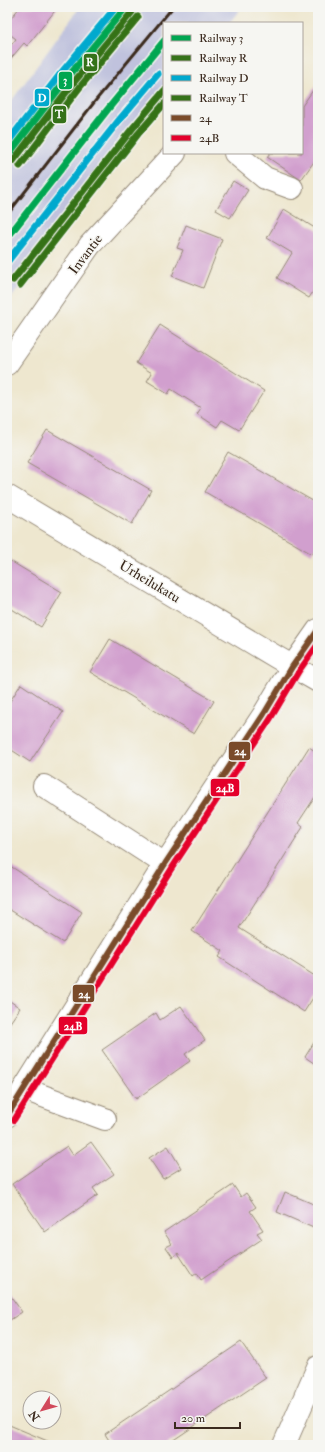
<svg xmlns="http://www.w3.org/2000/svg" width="325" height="1452" viewBox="0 0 325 1452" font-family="'IM FELL Double Pica',serif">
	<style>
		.industrial { fill: #c0c2dd }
		.building { fill: #d19fce }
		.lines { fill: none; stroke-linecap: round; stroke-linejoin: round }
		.minor-casing { stroke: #948876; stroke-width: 24 }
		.minor { stroke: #fff; stroke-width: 22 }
		.rail { stroke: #3b2a1e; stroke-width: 3 }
		.bus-1-casing { stroke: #f6f6f2; stroke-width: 9 }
		.bus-2-casing { stroke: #f6f6f2; stroke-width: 9 }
		.bus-1 { stroke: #7a4b2a; stroke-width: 6 }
		.bus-2 { stroke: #e4002b; stroke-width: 6 }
		.rail-1-casing { stroke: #f6f6f2; stroke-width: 10 }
		.rail-2-casing { stroke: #f6f6f2; stroke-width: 10 }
		.rail-3-casing { stroke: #f6f6f2; stroke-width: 10 }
		.rail-4-casing { stroke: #f6f6f2; stroke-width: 10 }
		.rail-1 { stroke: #00a651; stroke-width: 7 }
		.rail-2 { stroke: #357219; stroke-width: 7 }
		.rail-3 { stroke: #00a9ce; stroke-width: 7 }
		.rail-4 { stroke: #357219; stroke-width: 7 }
		.labels { text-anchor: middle; stroke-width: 3; stroke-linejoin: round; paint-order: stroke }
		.street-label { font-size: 14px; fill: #3b2a1e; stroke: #f6f6f2 }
		.line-badge { stroke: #f6f6f2; stroke-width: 1.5 }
		.badge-label { font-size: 11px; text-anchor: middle; font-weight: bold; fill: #fff }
	</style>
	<rect width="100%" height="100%" fill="#f6f6f2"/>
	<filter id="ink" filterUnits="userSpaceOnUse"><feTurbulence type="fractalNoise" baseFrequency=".025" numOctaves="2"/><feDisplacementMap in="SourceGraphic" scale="8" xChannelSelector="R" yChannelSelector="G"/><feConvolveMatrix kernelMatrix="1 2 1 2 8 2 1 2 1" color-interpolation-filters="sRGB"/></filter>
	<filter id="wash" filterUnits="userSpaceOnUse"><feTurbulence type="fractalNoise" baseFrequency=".012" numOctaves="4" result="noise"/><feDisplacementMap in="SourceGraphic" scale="16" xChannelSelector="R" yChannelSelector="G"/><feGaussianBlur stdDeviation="0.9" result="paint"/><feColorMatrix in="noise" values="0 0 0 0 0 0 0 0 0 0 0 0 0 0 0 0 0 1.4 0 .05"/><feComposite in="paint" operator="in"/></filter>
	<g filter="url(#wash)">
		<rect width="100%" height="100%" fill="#eee7cf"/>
		<polygon class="industrial" points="80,7 242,7 229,23 164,23 164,102 82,201 7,304 7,107"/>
		<g id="blocks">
			<g class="building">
				<polygon points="20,7 58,7 27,46 24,43 7,63 7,50 16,39 7,32 7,23"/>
				<polygon points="318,83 318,156 301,180 267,157 270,153 302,153 302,106"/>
				<polygon points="233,181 248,190 230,218 216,210"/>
				<polygon points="284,209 318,230 318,284 309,298 277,278 292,253 267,238"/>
				<polygon points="186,225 222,239 203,288 172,276 183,250 177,248"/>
				<polygon points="160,325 264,391 239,430 222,420 217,427 197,414 201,408 171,389 168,394 147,381 152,373 136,363"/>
				<polygon points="47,430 151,490 132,524 27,463"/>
				<polygon points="228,452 318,504 318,544 312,554 205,492"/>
				<polygon points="7,559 62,592 41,627 7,606"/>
				<polygon points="110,639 214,701 194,734 90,672"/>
				<polygon points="21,684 63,712 30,762 7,747 7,706"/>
				<polygon points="309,747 318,753 318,799 315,797 298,823 303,827 239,928 318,978 318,990 304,1012 219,957 223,951 192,931"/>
				<polygon points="7,864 82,912 63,943 7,908"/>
				<polygon points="7,999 20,1008 7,1027"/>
				<polygon points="181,1006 205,1040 185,1054 190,1061 136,1099 102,1050 156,1013 160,1020"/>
				<polygon points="318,1036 318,1066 305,1057"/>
				<polygon points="91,1142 114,1174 93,1188 98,1195 45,1232 12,1184 67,1146 73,1155"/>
				<polygon points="168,1146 181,1168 163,1179 149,1158"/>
				<polygon points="233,1185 241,1197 246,1193 256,1207 250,1211 263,1230 257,1233 262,1239 201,1280 197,1273 193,1276 178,1253 173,1257 166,1247 172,1244 164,1232"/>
				<polygon points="285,1192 318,1206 318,1230 277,1212"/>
				<polygon points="7,1291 22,1312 7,1322"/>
				<polygon points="241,1342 266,1378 166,1445 112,1445 105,1434"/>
				<polygon points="7,1424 57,1445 7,1445"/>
			</g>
		</g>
	</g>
	<g filter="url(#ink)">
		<use href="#blocks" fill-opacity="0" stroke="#948876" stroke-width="1"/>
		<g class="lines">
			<g class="minor-casing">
				<g id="minor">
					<polyline points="235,153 265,178 292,188"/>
					<polyline points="7,364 90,245 175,153"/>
					<polyline points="7,496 278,658 318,681"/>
					<polyline points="44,786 165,864"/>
					<polyline points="24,1089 105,1119"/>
					<polyline points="7,1116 165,864 264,714 292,667 318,630"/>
					<polyline points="284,1445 318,1367"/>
				</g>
			</g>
			<use href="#minor" class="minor"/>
			<polyline class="rail" points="7,215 96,100 173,7"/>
			<g class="bus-1-casing">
				<polyline id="bus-1" points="7,1116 165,864 264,714 292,667 318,630"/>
			</g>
			<g class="bus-2-casing">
				<polyline id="bus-2" points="14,1120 172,868 271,718 299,671 318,644"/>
			</g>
			<use href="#bus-1" class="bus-1"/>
			<use href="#bus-2" class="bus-2"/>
			<g class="rail-1-casing">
				<g id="rail-1">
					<polyline points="7,156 68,77 126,7"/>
					<polyline points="7,238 108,109 164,41"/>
				</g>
			</g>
			<g class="rail-2-casing">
				<g id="rail-2">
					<polyline points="13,161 74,82 132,12"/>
					<polyline points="13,280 132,129 164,91"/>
				</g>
			</g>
			<g class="rail-3-casing">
				<g id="rail-3">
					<polyline points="7,143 62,72 116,7"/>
					<polyline points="7,262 120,119 158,74"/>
				</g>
			</g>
			<g class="rail-4-casing">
				<g id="rail-4">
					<polyline points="20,166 80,87 138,17"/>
					<polyline points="20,285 138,134 164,104"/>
				</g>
			</g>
			<use href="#rail-1" class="rail-1"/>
			<use href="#rail-2" class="rail-2"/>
			<use href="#rail-3" class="rail-3"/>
			<use href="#rail-4" class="rail-4"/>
		</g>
	</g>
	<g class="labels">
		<g class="street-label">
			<text transform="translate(85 254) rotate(-53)" y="5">Invantie</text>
			<text transform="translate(150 581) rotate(31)" y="5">Urheilukatu</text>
		</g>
	</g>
	<g class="line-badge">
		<rect x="83" y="53" width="15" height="19" rx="4" fill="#357219"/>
		<rect x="58" y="71" width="15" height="19" rx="4" fill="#00a651"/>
		<rect x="34" y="88" width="16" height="19" rx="4" fill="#00a9ce"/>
		<rect x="52" y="105" width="15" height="19" rx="4" fill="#357219"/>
		<rect x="228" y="741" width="23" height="20" rx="4" fill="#7a4b2a"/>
		<rect x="210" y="778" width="30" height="19" rx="4" fill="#e4002b"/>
		<rect x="72" y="984" width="23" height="19" rx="4" fill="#7a4b2a"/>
		<rect x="58" y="1016" width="30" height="19" rx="4" fill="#e4002b"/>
	</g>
	<g class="badge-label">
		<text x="90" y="66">R</text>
		<text x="65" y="84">3</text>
		<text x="42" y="102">D</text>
		<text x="59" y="118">T</text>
		<text x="240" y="755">24</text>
		<text x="225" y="792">24B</text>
		<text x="84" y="998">24</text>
		<text x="73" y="1030">24B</text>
	</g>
	<rect width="325" height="1452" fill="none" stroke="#f6f6f2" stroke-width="24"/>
	<rect x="163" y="22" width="140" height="132" fill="#f6f6f2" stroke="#aba49d"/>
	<rect x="171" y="35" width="20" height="6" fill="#00a651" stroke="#aba49d"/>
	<text x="199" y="42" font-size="12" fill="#3b2a1e">Railway 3</text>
	<rect x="171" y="55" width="20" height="6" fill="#357219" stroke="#aba49d"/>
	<text x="199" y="62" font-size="12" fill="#3b2a1e">Railway R</text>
	<rect x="171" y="75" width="20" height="6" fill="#00a9ce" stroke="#aba49d"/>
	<text x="199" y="82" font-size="12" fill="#3b2a1e">Railway D</text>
	<rect x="171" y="95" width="20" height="6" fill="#357219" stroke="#aba49d"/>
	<text x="199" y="102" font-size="12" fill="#3b2a1e">Railway T</text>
	<rect x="171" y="115" width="20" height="6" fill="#7a4b2a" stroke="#aba49d"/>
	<text x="199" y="122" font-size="12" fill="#3b2a1e">24</text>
	<rect x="171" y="135" width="20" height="6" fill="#e4002b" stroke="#aba49d"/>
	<text x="199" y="142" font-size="12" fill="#3b2a1e">24B</text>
	<g transform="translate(42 1410) rotate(233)"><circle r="19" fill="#f6f6f2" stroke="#aba49d"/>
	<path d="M0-3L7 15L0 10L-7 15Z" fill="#d1495b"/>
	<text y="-6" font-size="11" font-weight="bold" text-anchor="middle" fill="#3b2a1e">N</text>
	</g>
	<path d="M175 1422v6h65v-6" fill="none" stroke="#3b2a1e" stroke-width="2"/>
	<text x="181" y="1422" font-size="12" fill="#3b2a1e" stroke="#f6f6f2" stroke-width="3" paint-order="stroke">20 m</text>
</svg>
